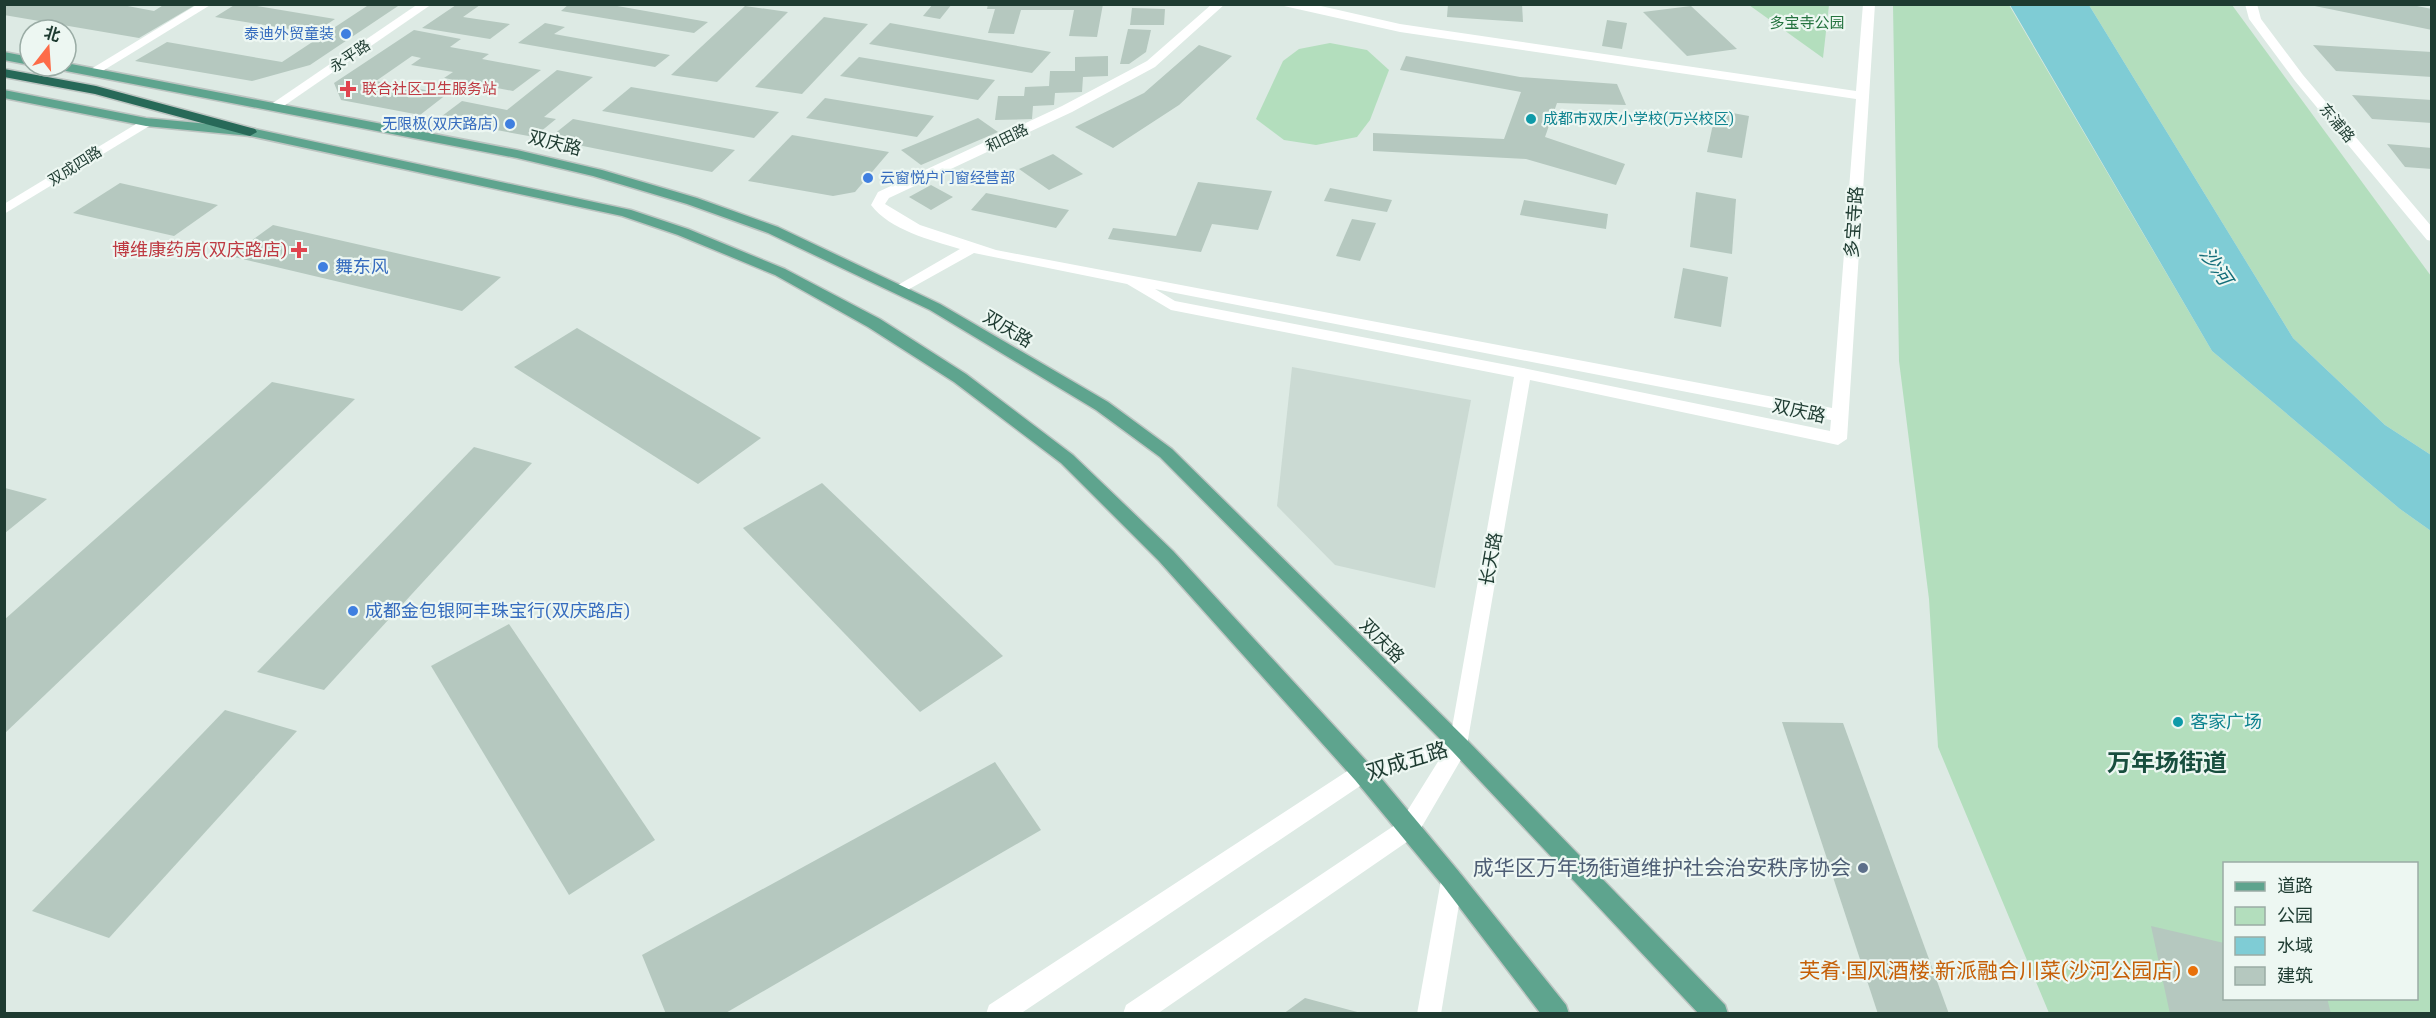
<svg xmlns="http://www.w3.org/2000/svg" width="2436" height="1018" viewBox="0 0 2436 1018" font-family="'Exo 2','Noto Sans SC',sans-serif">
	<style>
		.built { fill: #cbdad3 }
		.green { fill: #b3debd; fill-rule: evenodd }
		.water { fill: #7fccd5 }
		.building { fill: #b5c8bf }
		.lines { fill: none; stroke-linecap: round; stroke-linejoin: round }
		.major-casing { stroke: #bcc4c1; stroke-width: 3 }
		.highway-casing { stroke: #bcc4c1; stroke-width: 3 }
		.minor { fill: #fff; fill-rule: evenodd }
		.major { fill: #5ea48e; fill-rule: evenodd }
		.highway { fill: #276958; fill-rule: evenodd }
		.shop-dot { fill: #3f7fe0; stroke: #edf7f2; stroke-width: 2 }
		.health-dot { fill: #e0444e; stroke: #edf7f2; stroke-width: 2 }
		.culture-dot { fill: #0f9aa8; stroke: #edf7f2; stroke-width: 2 }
		.service-dot { fill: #5c6f8a; stroke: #edf7f2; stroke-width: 2 }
		.food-dot { fill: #e8710a; stroke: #edf7f2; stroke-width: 2 }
		.labels { text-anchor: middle; stroke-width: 4.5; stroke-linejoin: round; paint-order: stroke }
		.far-park-label { font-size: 15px; fill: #257440; stroke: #edf7f2 }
		.far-shop-label { font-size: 15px; fill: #366cbe; stroke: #edf7f2; text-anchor: end }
		.far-street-label { font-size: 15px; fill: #1e3b31; stroke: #edf7f2 }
		.far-health-label { font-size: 15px; fill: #be3a42; stroke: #edf7f2; text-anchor: start }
		.far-culture-label { font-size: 15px; fill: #0d838f; stroke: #edf7f2; text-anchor: start }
		.street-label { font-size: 18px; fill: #1e3b31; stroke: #edf7f2 }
		.health-label { font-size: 18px; fill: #be3a42; stroke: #edf7f2; text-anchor: end }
		.shop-label { font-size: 18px; fill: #366cbe; stroke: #edf7f2; text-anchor: start }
		.culture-label { font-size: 18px; fill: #0d838f; stroke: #edf7f2; text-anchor: start }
		.water-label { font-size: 20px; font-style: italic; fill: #146e7a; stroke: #edf7f2 }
		.near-street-label { font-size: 21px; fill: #1e3b31; stroke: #edf7f2 }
		.near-service-label { font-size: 21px; fill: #4e5e75; stroke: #edf7f2; text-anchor: end }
		.near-food-label { font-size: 21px; fill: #c56008; stroke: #edf7f2; text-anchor: end }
		.district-label { font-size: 24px; font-weight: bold; fill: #184e3e; stroke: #edf7f2 }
	</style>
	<rect width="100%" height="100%" fill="#ddeae4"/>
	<polygon class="built" points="1292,367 1471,400 1435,588 1335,565 1277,506"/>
	<g class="green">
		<polygon points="1749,5 1829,5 1823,58"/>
		<path d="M1893,5h116l203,346 188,158 31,22v482h-382l-111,-266 -9,-148 -30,-238zM2224,864h192v134h-192z"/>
		<polygon points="2089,5 2232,5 2431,276 2431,455 2385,425 2293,338"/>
		<polygon points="1330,43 1367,50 1389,70 1370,120 1357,137 1316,145 1284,140 1256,119 1283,61 1299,49"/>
	</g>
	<polygon class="water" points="2010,5 2089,5 2293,338 2385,425 2431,455 2431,531 2400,509 2212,351"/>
	<g class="building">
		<polygon points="4,4 117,4 154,11 165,4 197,4 139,38 4,15"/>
		<polygon points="236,4 245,4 335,19 314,33 215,17"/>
		<polygon points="370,4 401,4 310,65 252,81 135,61 167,42 282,62"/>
		<polygon points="569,4 606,4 708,22 694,33 561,11"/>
		<polygon points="933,4 952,4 940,19 923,16"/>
		<polygon points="988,4 1103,4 1097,37 1069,36 1074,10 1021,10 1014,34 988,33 995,9 987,9"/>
		<polygon points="1448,4 1522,4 1523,22 1447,17"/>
		<polygon points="2305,4 2407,4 2432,9 2432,30"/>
		<polygon points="456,5 480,5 463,17 510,24 490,39 422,28"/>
		<polygon points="745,6 788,12 717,82 671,75"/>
		<polygon points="1691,6 1737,49 1687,56 1643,12"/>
		<polygon points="1132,8 1165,9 1164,25 1130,25"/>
		<polygon points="824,17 868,24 802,94 755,87"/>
		<polygon points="1607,20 1627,23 1622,49 1602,46"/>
		<polygon points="545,23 565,27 554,34 670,55 655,67 518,43"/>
		<polygon points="890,23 1051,52 1032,73 869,44"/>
		<polygon points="1128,29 1151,30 1146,52 1129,64 1120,64"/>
		<polygon points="414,30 461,39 450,47 489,54 482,59 541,70 513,91 444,78 453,72 411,65 421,58 412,56 376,81 447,94 420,115 341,100 334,83"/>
		<polygon points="1199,45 1232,56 1179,105 1113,148 1075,127 1144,93"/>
		<polygon points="2313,45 2432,52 2432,77 2336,71"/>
		<polygon points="1108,56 1108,76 1083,77 1082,92 1055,93 1054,105 1033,106 1032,119 995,120 998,96 1024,96 1025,87 1049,86 1050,71 1075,71 1075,57"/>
		<polygon points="1406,56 1520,77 1617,84 1626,105 1557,103 1545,137 1625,164 1616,185 1526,159 1373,151 1373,133 1504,139 1521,92 1400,70"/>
		<polygon points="859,57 995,80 978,100 840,76"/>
		<polygon points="557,70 593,77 544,117 556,119 534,137 438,119 462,101 507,110"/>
		<polygon points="631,87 779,112 754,138 602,111"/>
		<polygon points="2352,95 2432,100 2432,123 2372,119"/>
		<polygon points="825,98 934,116 917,137 806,118"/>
		<polygon points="1716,110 1749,116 1742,158 1707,152"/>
		<polygon points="978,118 998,132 921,165 901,150"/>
		<polygon points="573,119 735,150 712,172 548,139"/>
		<polygon points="792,135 889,152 855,192 833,196 748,181"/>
		<polygon points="2387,144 2432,148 2432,169 2405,167"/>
		<polygon points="1053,154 1083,174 1049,190 1019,169"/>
		<polygon points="1198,182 1272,191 1258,230 1212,224 1201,252 1108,239 1113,228 1176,236"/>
		<polygon points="120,183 218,205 174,236 73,213"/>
		<polygon points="931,185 953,197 931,210 909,197"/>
		<polygon points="1330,188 1392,200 1387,212 1324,201"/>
		<polygon points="1696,192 1736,199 1732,254 1690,247"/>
		<polygon points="986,193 1069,210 1056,228 971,210"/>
		<polygon points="1524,200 1608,214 1606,229 1520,215"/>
		<polygon points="1352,219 1376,223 1360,261 1336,256"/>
		<polygon points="273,225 501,277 462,311 230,256"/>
		<polygon points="1683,268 1728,277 1721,327 1674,318"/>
		<polygon points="577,328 761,438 698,484 514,367"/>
		<polygon points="272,382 355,399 4,734 4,620"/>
		<polygon points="474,447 532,463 324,690 257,672"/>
		<polygon points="822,483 1003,656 920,712 743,528"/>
		<polygon points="5,488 47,499 5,533"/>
		<polygon points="509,624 655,840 569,895 431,666"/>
		<polygon points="225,710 297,731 109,938 32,911"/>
		<polygon points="1782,722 1843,723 1949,1014 1878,1014"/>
		<polygon points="995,762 1041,830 724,1014 666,1014 642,955"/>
		<polygon points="2151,926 2224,943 2224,998 2327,998 2331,1014 2170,1014"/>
		<polygon points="1305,998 1361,1013 1360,1014 1283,1014"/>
	</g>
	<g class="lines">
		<g class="major-casing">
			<g id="major">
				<polygon points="4,52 30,57 30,65 4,60"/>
				<polygon points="66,63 517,150 602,170 697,198 778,227 940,304 1108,402 1172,449 1466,739 1725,1005 1728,1014 1699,1014 1452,751 1160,457 1096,410 930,310 768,233 687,204 593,176 517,158 61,70 55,66 66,66"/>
				<polygon points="4,90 146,118 250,128 631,210 688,229 785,269 880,319 966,374 1073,455 1173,551 1371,766 1460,873 1566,1005 1569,1014 1541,1014 1444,887 1355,780 1159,561 1061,463 954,382 868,327 775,275 678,235 622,216 250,136 146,126 4,98"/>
			</g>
		</g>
		<g class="highway-casing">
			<polygon id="highway" points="4,69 96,86 255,129 257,132 250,136 95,94 4,77"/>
		</g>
		<g class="minor">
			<polygon points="198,4 212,4 96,75 92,76 86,72"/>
			<polygon points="418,4 432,4 278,110 268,110 267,107"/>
			<path d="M1212,4h13l-70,63 -83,45 -183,86 -4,6 35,21 76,25 836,158 24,-309 -456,-67 -125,-28h37l88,20 456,67 7,-87h12l-28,435 -9,6 -308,-65 -64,371 -49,84 -260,179h-34l3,-9 275,-184 38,-61 -70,20 -349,234h-34l3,-9 366,-239 95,-27 64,-362 -343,-67 -44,-26 -153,-31 -70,39 -5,2 -8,-5 69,-40c-30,-9 -70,-19 -89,-44l7,-13 184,-86 85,-45zM1155,289l676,131 -1,11 -307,-63 -348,-67z"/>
			<polygon points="2245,4 2257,4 2261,19 2303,75 2432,227 2432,241 2427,240 2295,81 2249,19"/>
			<polygon points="146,118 151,119 151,125 4,214 4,204"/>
			<polygon points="1452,870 1460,873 1463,880 1441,1014 1417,1014 1441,880 1444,873"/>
		</g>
		<use href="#major" class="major"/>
		<use href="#highway" class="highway"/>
	</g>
	<g class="shop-dot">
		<circle cx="346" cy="34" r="6"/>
		<circle cx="510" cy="124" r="6"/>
		<circle cx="868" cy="178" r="6"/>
		<circle cx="323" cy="267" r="6"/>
		<circle cx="353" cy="611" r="6"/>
	</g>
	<g class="health-dot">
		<path d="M345 80h6v6h6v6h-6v6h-6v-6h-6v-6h6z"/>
		<path d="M296 241h6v6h6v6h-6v6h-6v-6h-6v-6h6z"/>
	</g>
	<g class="culture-dot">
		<circle cx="1531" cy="119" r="6"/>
		<circle cx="2178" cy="722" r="6"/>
	</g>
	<circle class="service-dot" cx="1863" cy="868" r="6"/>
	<circle class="food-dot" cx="2193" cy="971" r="6"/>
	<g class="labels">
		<g class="far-park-label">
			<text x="1807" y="28">多宝寺公园</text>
		</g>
		<g class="far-shop-label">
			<text x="334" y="39">泰迪外贸童装</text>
			<text x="498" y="129">无限极(双庆路店)</text>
			<text x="880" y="183" text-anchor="start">云窗悦户门窗经营部</text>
		</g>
		<g class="far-street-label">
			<text transform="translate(350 56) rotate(-34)" y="5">永平路</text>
			<text transform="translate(2337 123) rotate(50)" y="5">东浦路</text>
			<text transform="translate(1007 138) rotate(-26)" y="5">和田路</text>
			<text transform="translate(75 166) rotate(-32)" y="5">双成四路</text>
		</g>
		<g class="far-health-label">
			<text x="362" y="94">联合社区卫生服务站</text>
		</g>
		<g class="far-culture-label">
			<text x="1543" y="124">成都市双庆小学校(万兴校区)</text>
		</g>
		<g class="street-label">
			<text transform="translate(555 143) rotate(14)" y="6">双庆路</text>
			<text transform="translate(1854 222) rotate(-86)" y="6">多宝寺路</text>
			<text transform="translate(1008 329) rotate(31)" y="6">双庆路</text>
			<text transform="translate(1799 411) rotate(12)" y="6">双庆路</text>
			<text transform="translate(1491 559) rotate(-80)" y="6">长天路</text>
			<text transform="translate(1382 641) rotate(45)" y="6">双庆路</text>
		</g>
		<g class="health-label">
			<text x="287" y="256">博维康药房(双庆路店)</text>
		</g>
		<g class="shop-label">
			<text x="335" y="273">舞东风</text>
			<text x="365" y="617">成都金包银阿丰珠宝行(双庆路店)</text>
		</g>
		<g class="culture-label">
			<text x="2190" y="728">客家广场</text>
		</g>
		<g class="water-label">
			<text transform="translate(2216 266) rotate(56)" y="7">沙河</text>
		</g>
		<g class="near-street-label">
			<text transform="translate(1407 761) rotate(-17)" y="7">双成五路</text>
		</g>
		<g class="near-service-label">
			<text x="1851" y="875">成华区万年场街道维护社会治安秩序协会</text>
		</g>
		<g class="near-food-label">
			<text x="2181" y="978">芙肴·国风酒楼·新派融合川菜(沙河公园店)</text>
		</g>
		<g class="district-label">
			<text x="2167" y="771">万年场街道</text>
		</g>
	</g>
	<rect width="2436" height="1018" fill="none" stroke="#1e3b31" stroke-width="12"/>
	<rect x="2223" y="862" width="195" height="138" fill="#edf7f2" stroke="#9aaca5" stroke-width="1.5"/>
	<rect x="2235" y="882" width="30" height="9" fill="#5ea48e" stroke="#9aaca5" stroke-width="1.5"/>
	<text x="2277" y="892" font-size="18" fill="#1e3b31">道路</text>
	<rect x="2235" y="907" width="30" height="18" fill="#b3debd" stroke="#9aaca5" stroke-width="1.5"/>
	<text x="2277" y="922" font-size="18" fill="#1e3b31">公园</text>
	<rect x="2235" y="937" width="30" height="18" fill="#7fccd5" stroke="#9aaca5" stroke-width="1.5"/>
	<text x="2277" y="952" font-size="18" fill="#1e3b31">水域</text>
	<rect x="2235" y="967" width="30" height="18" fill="#b5c8bf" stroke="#9aaca5" stroke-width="1.5"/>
	<text x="2277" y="982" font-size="18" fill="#1e3b31">建筑</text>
	<g transform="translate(48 48) rotate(17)"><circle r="28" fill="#edf7f2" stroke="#9aaca5" stroke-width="1.5"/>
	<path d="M0-4.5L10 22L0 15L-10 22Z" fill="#fd6c48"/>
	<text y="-9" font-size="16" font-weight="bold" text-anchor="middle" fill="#1e3b31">北</text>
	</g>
</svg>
